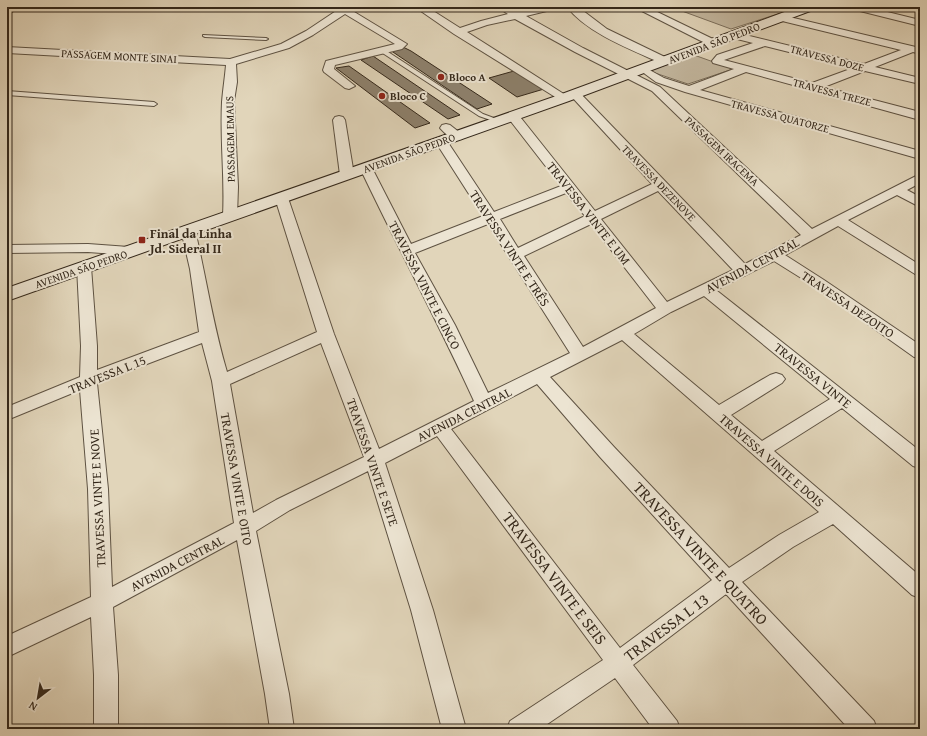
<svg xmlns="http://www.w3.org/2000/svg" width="927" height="736" viewBox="0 0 927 736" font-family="'Gentium Book Plus',serif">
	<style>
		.green { fill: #c3b79f; stroke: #7b6f5c }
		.building { fill: #8d816d; stroke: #33271a }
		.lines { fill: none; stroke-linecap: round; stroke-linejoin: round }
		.lane-casing { stroke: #5e5242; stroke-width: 2 }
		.street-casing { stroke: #5e5242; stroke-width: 2 }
		.secondary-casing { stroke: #33271a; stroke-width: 2 }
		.lane { fill: #ece4d2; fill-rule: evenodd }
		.street { fill: #ece4d2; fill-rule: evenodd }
		.secondary { fill: #ece4d2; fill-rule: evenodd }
		.poi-dot { fill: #8f2418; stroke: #ece4d2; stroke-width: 1.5 }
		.labels { text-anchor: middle; stroke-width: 4; stroke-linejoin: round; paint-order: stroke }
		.far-street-label { font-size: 11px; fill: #33271a; stroke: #ece4d2 }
		.far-poi-label { font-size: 11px; font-weight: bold; fill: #33271a; stroke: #ece4d2; text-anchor: start }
		.street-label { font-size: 13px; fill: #33271a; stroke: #ece4d2 }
		.poi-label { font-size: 13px; font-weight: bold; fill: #33271a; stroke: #ece4d2; text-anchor: start }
		.near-street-label { font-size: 16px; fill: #33271a; stroke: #ece4d2 }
	</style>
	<rect width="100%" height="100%" fill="#e1d5ba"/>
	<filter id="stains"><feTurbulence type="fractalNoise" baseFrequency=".005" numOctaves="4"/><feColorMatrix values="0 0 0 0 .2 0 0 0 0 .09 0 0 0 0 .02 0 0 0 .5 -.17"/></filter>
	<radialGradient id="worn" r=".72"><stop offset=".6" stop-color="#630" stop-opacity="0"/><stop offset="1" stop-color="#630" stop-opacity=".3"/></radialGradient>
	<g class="green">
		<polygon points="671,7 772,7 784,12 731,29"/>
		<polygon points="694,55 733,69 688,84 649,71"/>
	</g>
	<g class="building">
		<polygon points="403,47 411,51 492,104 477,109 390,50"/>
		<polygon points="373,56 460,115 448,119 361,60"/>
		<polygon points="349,66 430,123 415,128 336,68"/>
		<polygon points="514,71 544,89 517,97 489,78"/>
	</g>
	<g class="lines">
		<g class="lane-casing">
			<g id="lane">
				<polygon points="15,7 20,7 7,15 7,12"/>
				<polygon points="203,35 266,38 268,39 266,40 205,37 203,36"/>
				<polygon points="381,50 385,50 483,114 502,121 499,123 479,116 381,52"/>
				<polygon points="7,91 154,102 157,104 154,106 7,95"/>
			</g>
		</g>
		<g class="street-casing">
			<g id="street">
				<path d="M342,7h12l-3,3 56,34 -5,5 -67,16 -1,4 21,17 -6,3 -4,-1 -21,-16 -1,-2 3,-9 69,-17 -50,-30 -32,21 -24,13 -53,16 1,18 -3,19 4,86 -1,29 -2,3 -5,1 -5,-1 -2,-3c2,-38 -3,-76 -1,-114 1,-13 3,-25 4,-37l-219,-12v-6l223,12 51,-15 25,-13z"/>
				<path d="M415,7h12l33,21 21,-7 27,-7 -11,-7h12l9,5 22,-5h17l-2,2 -29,7 57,32 77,39 152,142 108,-55v9l-13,7 13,7v10l-23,-12 -49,25 72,45v10l-5,-1 -77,-48 -53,29 39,25 96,65v13l-6,-1 -100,-71 -40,-25 -58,29 204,161v17l-7,-2 -71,-58 -68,43 146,125v22l-8,-3 -79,-71 -40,23 -51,35 132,139 3,8h-28l-123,-135 -93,71 44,56 3,8h-27l-38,-51 -75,51h-33l3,-8 93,-61 -166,-224 -52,27 48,147 33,119h-24l-31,-119 -43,-139 -78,39 -34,21 33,163 5,35h-24l-5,-35 -28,-154 -124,67 5,68v54h-24v-54l-3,-58 -84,40v-21l84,-39 -3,-108 -8,-99 -73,30v-13l73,-30 1,-31 -4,-79 2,-3 5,-1 5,1 2,3 6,79v24l102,-38 -9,-63 -9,-39 2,-3 5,-1 5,1 2,3c11,47 18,95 32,142l90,-40 -42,-134 2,-3h10l47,139 45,115 95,-48c-36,-79 -77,-155 -114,-233l1,-3h10l1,3 39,76 72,-28 -48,-75 2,-3h8l49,74 67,-26 -52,-67 -2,-3 2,-3h8l78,98 57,-27 -81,-88 -2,-2 2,-2h8l166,172 56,-29 -149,-144 -77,-39 -60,-33 -28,6 -20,7 103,66 -2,2h-8l-106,-66zM658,191l75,79 -66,32 -66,-83zM566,193l19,23 -67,32 -18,-29zM488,224l82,129 -82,40 -33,-68 -40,-72zM591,224l65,84 -73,39 -59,-91zM704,296l126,103 -68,42 -31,-26 51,-32 3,-4 -3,-4 -6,-2 -6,2 -51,30 -85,-71 37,-22zM622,340l197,172 -40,23 -50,33 -115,-121 -64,-70zM202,343l10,38 22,142 -122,64 -4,-98 -11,-106zM321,343l43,114 -88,43 -23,13 -23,-129zM537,384l63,73 112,123 -92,68 -169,-219z"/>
				<path d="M567,7h11l29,22 62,30 1,2 -5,3 -4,-1c-29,-13 -74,-30 -94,-56z"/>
				<polygon points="634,7 647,7 717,41 718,43 713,46 709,45"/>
				<polygon points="850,7 867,7 920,20 920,26 852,9"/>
				<path d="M781,15l139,33v6l-7,-2 -38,15 45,11v6l-55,-13 -41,16 96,25v8l-174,-48 -46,18 220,61v8l-235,-67 -29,-10 -15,-11 5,-3 18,10 25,8 45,-17 -21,-6 -1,-2 5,-6 36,-12 -24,-6 -1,-2 1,-2 4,-1 131,32 37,-14 -123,-30 -2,-2 2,-2zM765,46l88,22 -41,15 -88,-23z"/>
				<polygon points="339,116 343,117 345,120 354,175 352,178 342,178 340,175 333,120 335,117"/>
				<path d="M446,124l4,1 14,11 -2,3c-8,2 -17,-5 -22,-11l2,-3z"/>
				<polygon points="88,244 129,247 134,248 136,251 134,254 129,255 88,252 7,253 7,245"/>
			</g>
		</g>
		<g class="secondary-casing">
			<polygon id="secondary" points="798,7 815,7 813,10 569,101 7,301 7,288 559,95"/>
		</g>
		<use href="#lane" class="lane"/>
		<use href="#street" class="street"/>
		<use href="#secondary" class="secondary"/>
	</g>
	<g class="poi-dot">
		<circle cx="441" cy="77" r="4"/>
		<circle cx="382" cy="96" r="4"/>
		<rect x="138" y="236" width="8" height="8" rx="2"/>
	</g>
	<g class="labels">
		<g class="far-street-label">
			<text transform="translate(714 43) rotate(-21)" y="4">AVENIDA SÃO PEDRO</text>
			<text transform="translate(119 56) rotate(3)" y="4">PASSAGEM MONTE SINAI</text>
			<text transform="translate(827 58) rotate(15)" y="4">TRAVESSA DOZE</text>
			<text transform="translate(832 92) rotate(15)" y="4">TRAVESSA TREZE</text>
			<text transform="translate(780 116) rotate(15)" y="4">TRAVESSA QUATORZE</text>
			<text transform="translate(230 139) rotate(-91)" y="4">PASSAGEM EMAUS</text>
			<text transform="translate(722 151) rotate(43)" y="4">PASSAGEM IRACEMA</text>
			<text transform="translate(409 153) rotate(-20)" y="4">AVENIDA SÃO PEDRO</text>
			<text transform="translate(659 183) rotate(46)" y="4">TRAVESSA DEZENOVE</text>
			<text transform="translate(81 269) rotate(-19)" y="4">AVENIDA SÃO PEDRO</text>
		</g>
		<g class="far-poi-label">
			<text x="449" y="81">Bloco A</text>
			<text x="390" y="100">Bloco C</text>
		</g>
		<g class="street-label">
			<text transform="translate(589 213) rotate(52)" y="5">TRAVESSA VINTE E UM</text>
			<text transform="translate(510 248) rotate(57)" y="5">TRAVESSA VINTE E TRÊS</text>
			<text transform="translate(752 265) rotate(-28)" y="5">AVENIDA CENTRAL</text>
			<text transform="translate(425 285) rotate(63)" y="5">TRAVESSA VINTE E CINCO</text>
			<text transform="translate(848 304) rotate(34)" y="5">TRAVESSA DEZOITO</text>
			<text transform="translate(107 374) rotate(-22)" y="5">TRAVESSA L 15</text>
			<text transform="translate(813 375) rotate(39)" y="5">TRAVESSA VINTE</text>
			<text transform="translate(464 414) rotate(-27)" y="5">AVENIDA CENTRAL</text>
			<text transform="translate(772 460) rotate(41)" y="5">TRAVESSA VINTE E DOIS</text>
			<text transform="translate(373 462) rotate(71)" y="5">TRAVESSA VINTE E SETE</text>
			<text transform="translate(237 479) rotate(80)" y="5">TRAVESSA VINTE E OITO</text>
			<text transform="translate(97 498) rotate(-93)" y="5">TRAVESSA VINTE E NOVE</text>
			<text transform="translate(177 563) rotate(-28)" y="5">AVENIDA CENTRAL</text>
		</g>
		<g class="poi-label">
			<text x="150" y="238">Final da Linha<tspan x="150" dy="15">Jd. Sideral II</tspan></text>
		</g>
		<g class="near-street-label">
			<text transform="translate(701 553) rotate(47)" y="6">TRAVESSA VINTE E QUATRO</text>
			<text transform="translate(555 578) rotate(53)" y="6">TRAVESSA VINTE E SEIS</text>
			<text transform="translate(666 627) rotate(-37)" y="6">TRAVESSA L 13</text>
		</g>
	</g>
	<rect width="927" height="736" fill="none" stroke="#e1d5ba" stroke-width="24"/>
	<rect x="8" y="8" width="911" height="720" fill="none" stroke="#33271a" stroke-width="2"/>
	<rect x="12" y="12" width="903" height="712" fill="none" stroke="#33271a"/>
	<g transform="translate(38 698) rotate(211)" stroke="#ece4d2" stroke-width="3" paint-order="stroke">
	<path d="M0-3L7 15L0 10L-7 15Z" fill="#33271a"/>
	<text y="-6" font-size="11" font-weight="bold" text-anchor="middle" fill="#33271a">N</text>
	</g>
	<rect width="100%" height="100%" filter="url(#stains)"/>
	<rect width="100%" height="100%" fill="url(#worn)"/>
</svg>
